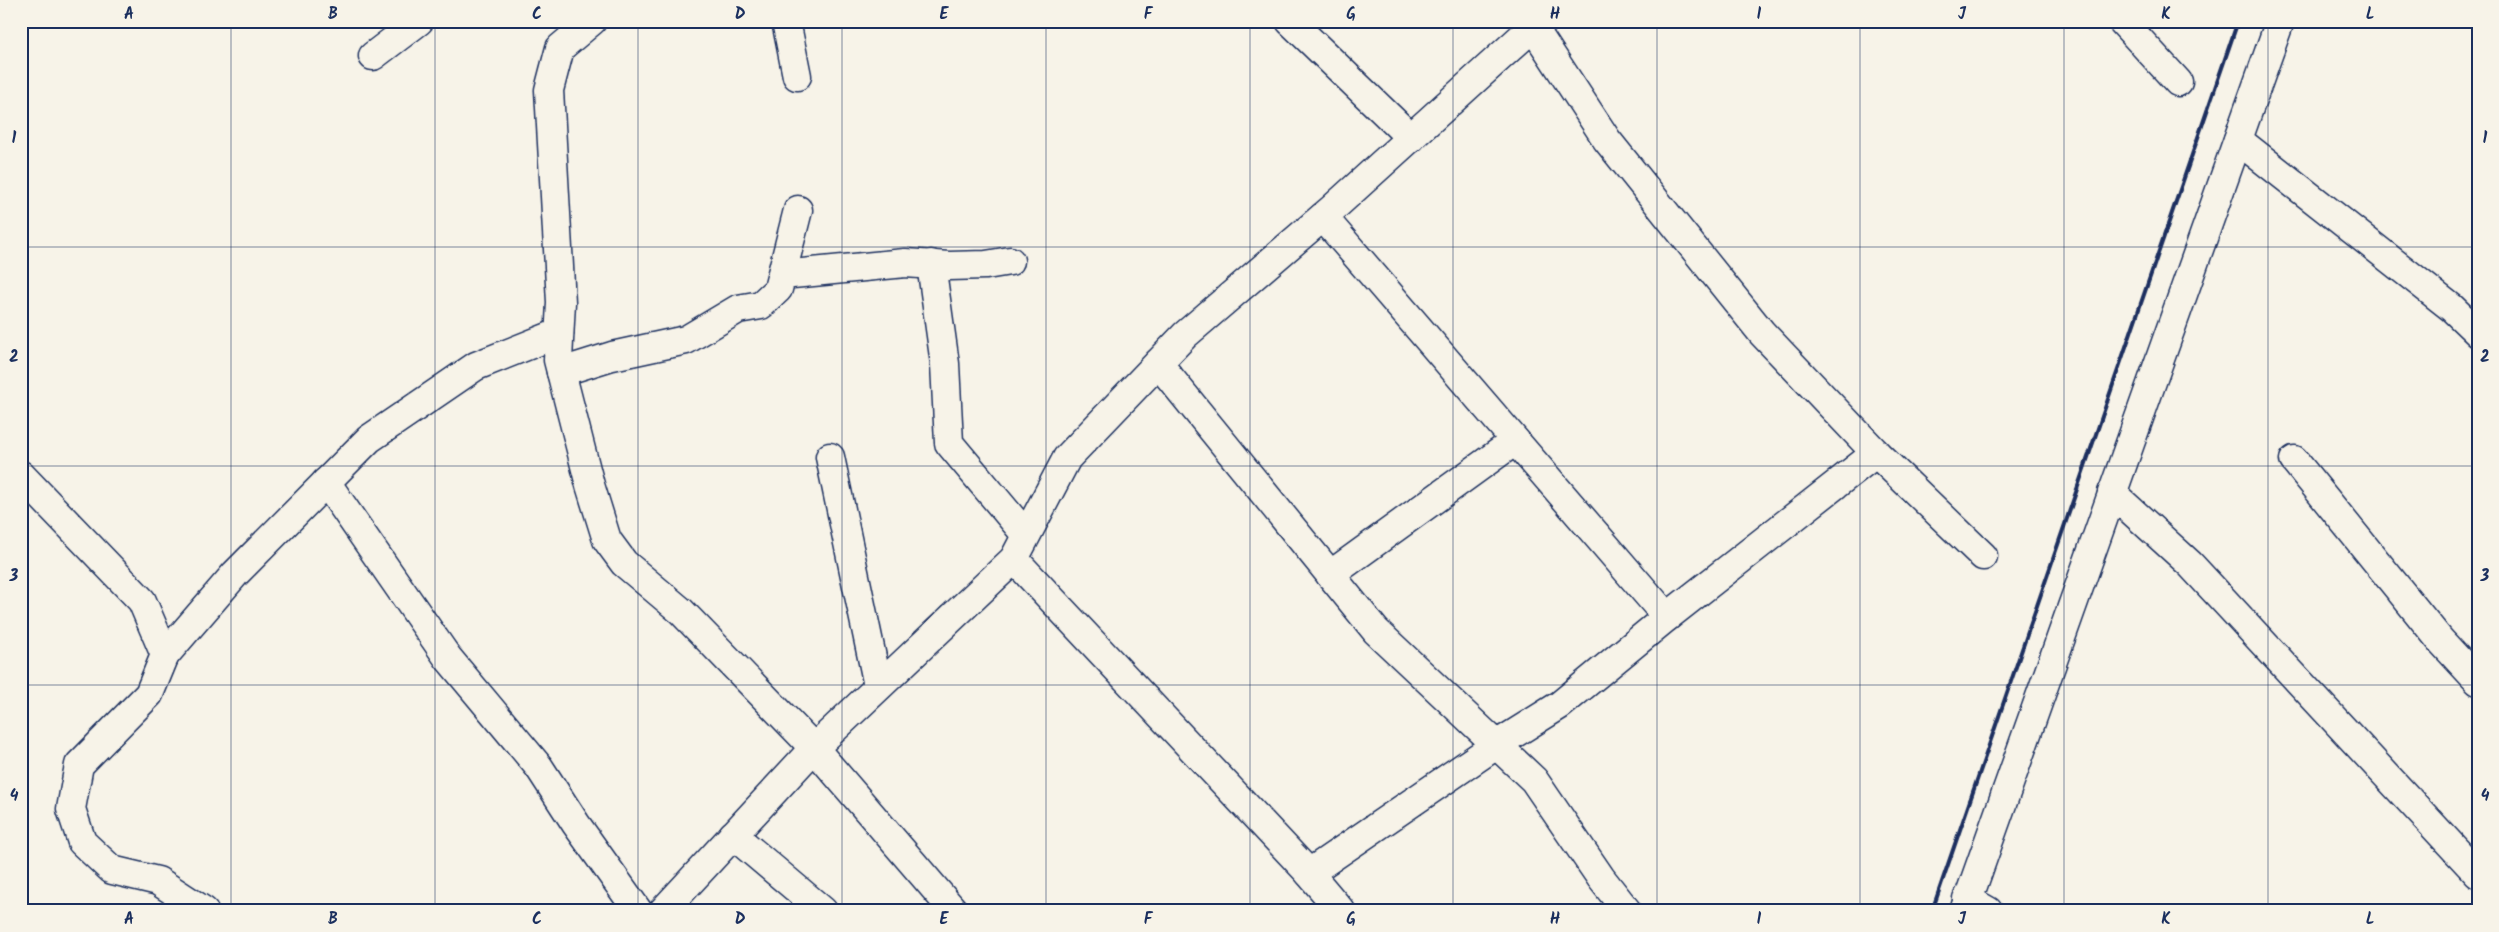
<svg xmlns="http://www.w3.org/2000/svg" width="2499" height="932" viewBox="0 0 2499 932" font-family="Kalam,sans-serif">
	<style>
		.lines { fill: none; stroke-linecap: round; stroke-linejoin: round }
		.minor-casing { stroke: #1b2f5e; stroke-width: 31 }
		.minor { stroke: #f7f3e8; stroke-width: 28 }
		.rail { stroke: #1b2f5e; stroke-width: 4 }
		.grid { fill: none; stroke: #1b2f5e; stroke-width: 1; stroke-opacity: 0.55 }
		.neatline { fill: none; stroke: #1b2f5e; stroke-width: 2 }
		.grid-label { font-size: 16px; text-anchor: middle; font-weight: bold; fill: #1b2f5e }
	</style>
	<rect width="100%" height="100%" fill="#f7f3e8"/>
	<filter id="ink" filterUnits="userSpaceOnUse"><feTurbulence type="fractalNoise" baseFrequency=".02" numOctaves="2"/><feDisplacementMap in="SourceGraphic" scale="10" xChannelSelector="R" yChannelSelector="G"/><feConvolveMatrix kernelMatrix="1 2 1 2 8 2 1 2 1" color-interpolation-filters="sRGB"/></filter>
	<g filter="url(#ink)">
		<g class="lines">
			<g class="minor-casing">
				<g id="minor">
					<polyline points="592,21 560,48 549,90 561,302 558,360 590,485 607,540 624,563 681,611 814,748 954,911"/>
					<polyline points="786,21 797,76"/>
					<polyline points="1290,21 1411,138"/>
					<polyline points="1529,21 1607,140 1762,333 1876,453 1983,556"/>
					<polyline points="2122,21 2178,82"/>
					<polyline points="373,56 419,21"/>
					<polyline points="2238,140 2452,308 2478,333"/>
					<polyline points="1323,217 1667,617"/>
					<polyline points="931,264 945,364 949,443 1026,535"/>
					<polyline points="782,275 905,263 949,266 986,265 1010,261"/>
					<polyline points="1158,363 1376,631 1534,780 1601,878 1627,911"/>
					<polyline points="561,372 612,356 686,340 738,309 761,305 778,289 798,210"/>
					<polyline points="830,457 878,686"/>
					<polyline points="2294,460 2440,640 2478,681"/>
					<polyline points="21,475 142,601 165,655 149,694 79,765 71,809 82,842 112,870 158,881 204,911"/>
					<polyline points="326,482 448,658 539,767 576,824 638,911"/>
					<polyline points="2112,493 2190,564 2478,874"/>
					<polyline points="1014,559 1309,873 1341,911"/>
					<polyline points="1330,575 1515,441"/>
					<polyline points="165,655 235,574 369,439 476,366 559,333"/>
					<polyline points="733,835 823,911"/>
					<polyline points="1309,873 1496,745 1560,705 1667,617 1876,453"/>
					<polyline points="1967,899 1988,911"/>
					<polyline points="663,911 814,748 1014,559 1067,458 1185,335 1332,209 1534,26 1543,21"/>
					<polyline points="1964,911 2280,21"/>
				</g>
			</g>
			<use href="#minor" class="minor"/>
			<polyline class="rail" points="1932,911 2238,21"/>
		</g>
	</g>
	<path class="grid" d="M231,21v890M435,21v890M638,21v890M842,21v890M1046,21v890M1250,21v890M1453,21v890M1657,21v890M1860,21v890M2064,21v890M2268,21v890M21,247h2457M21,466h2457M21,685h2457"/>
	<rect width="2499" height="932" fill="none" stroke="#f7f3e8" stroke-width="55"/>
	<rect x="28" y="28" width="2444" height="876" class="neatline"/>
	<g class="grid-label">
		<text x="129" y="19">A</text>
		<text x="333" y="19">B</text>
		<text x="537" y="19">C</text>
		<text x="740" y="19">D</text>
		<text x="944" y="19">E</text>
		<text x="1148" y="19">F</text>
		<text x="1351" y="19">G</text>
		<text x="1555" y="19">H</text>
		<text x="1759" y="19">I</text>
		<text x="1962" y="19">J</text>
		<text x="2166" y="19">K</text>
		<text x="2370" y="19">L</text>
		<text x="14" y="143">1</text>
		<text x="2485" y="143">1</text>
		<text x="14" y="362">2</text>
		<text x="2485" y="362">2</text>
		<text x="14" y="581">3</text>
		<text x="2485" y="581">3</text>
		<text x="14" y="801">4</text>
		<text x="2485" y="801">4</text>
		<text x="129" y="924">A</text>
		<text x="333" y="924">B</text>
		<text x="537" y="924">C</text>
		<text x="740" y="924">D</text>
		<text x="944" y="924">E</text>
		<text x="1148" y="924">F</text>
		<text x="1351" y="924">G</text>
		<text x="1555" y="924">H</text>
		<text x="1759" y="924">I</text>
		<text x="1962" y="924">J</text>
		<text x="2166" y="924">K</text>
		<text x="2370" y="924">L</text>
	</g>
</svg>
